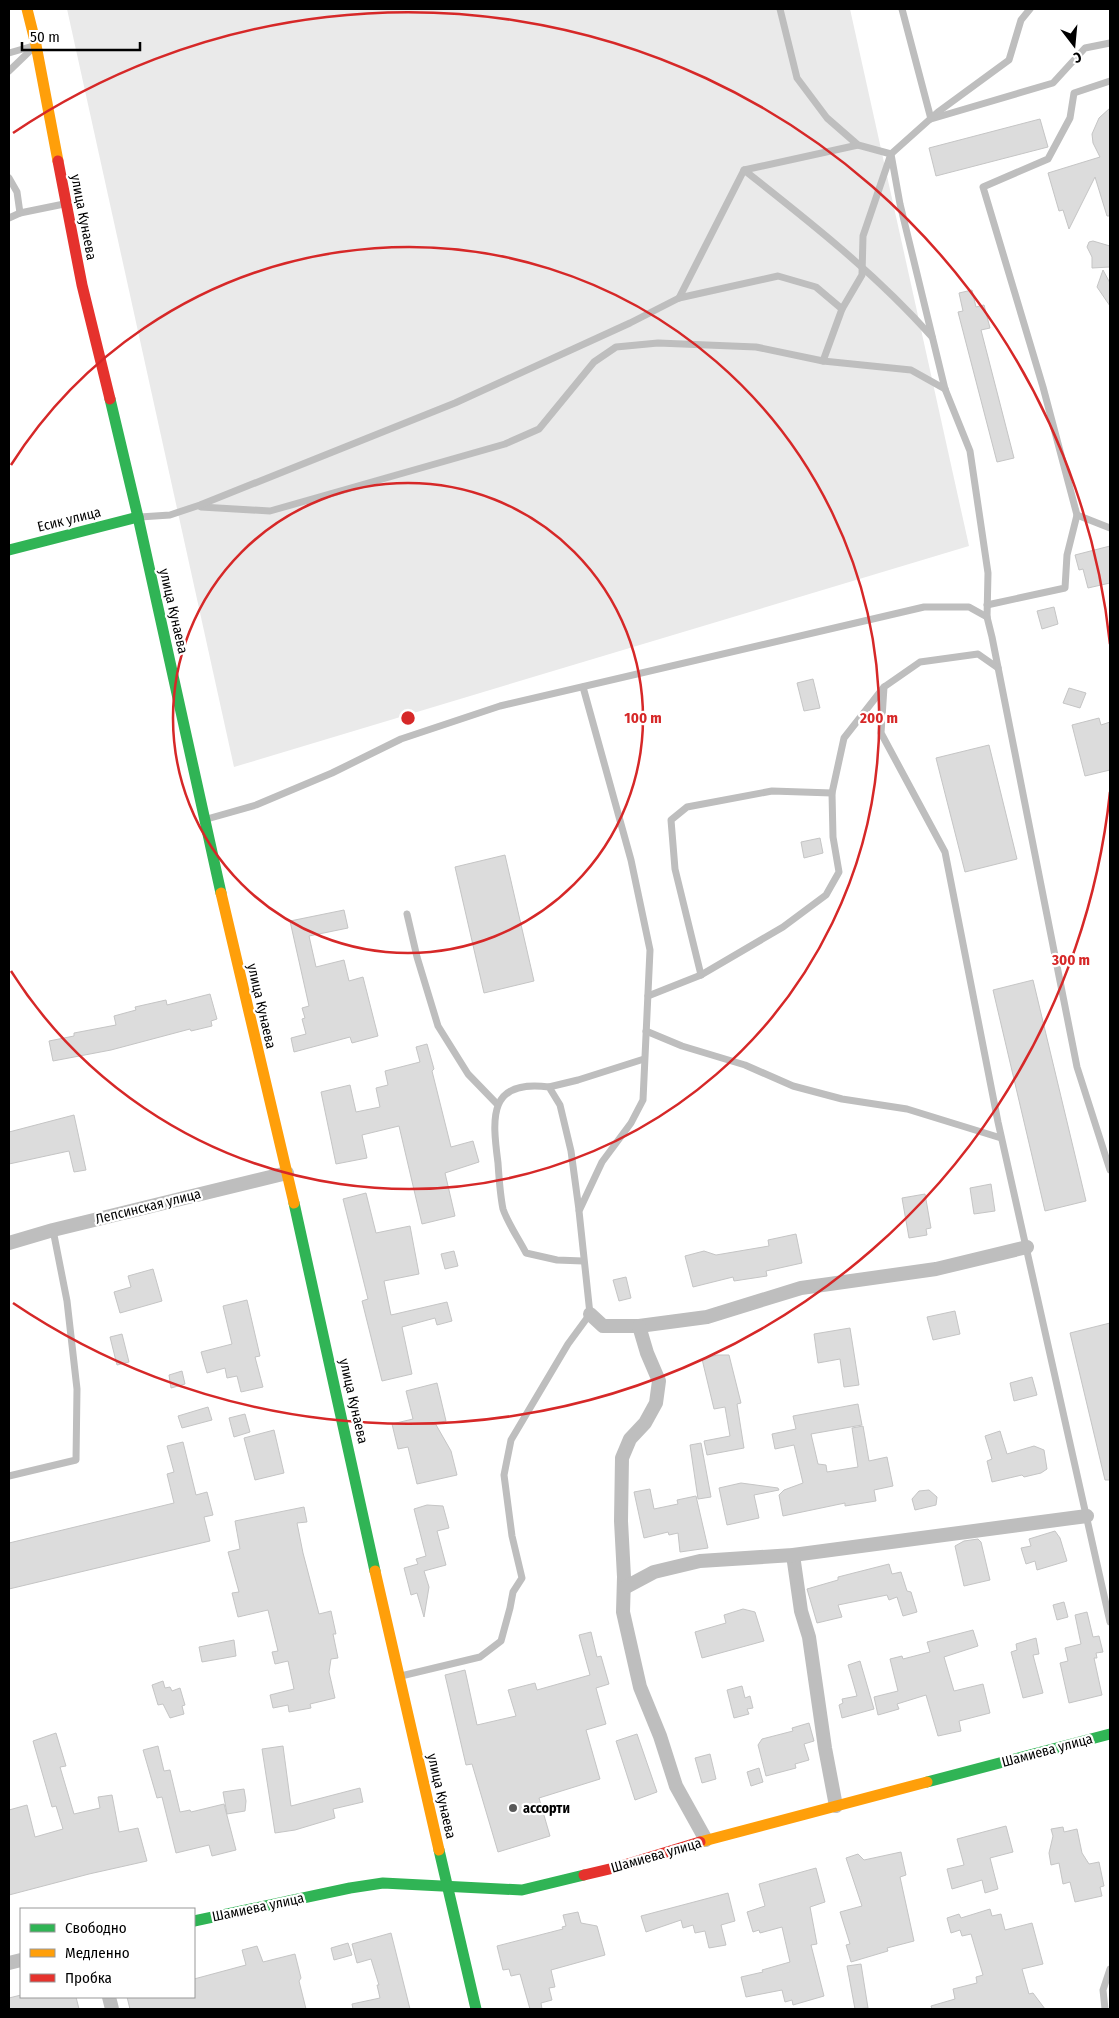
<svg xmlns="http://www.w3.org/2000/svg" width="1119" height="2018" viewBox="0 0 1119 2018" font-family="'Fira Sans Condensed',sans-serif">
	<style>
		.green { fill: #eaeaea }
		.building { fill: #dcdcdc; stroke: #c5c5c5 }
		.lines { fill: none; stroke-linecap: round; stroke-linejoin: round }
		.lane { stroke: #bebebe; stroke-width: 7 }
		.street { stroke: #bebebe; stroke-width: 14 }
		.fast { stroke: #30b455; stroke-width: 11 }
		.slow { stroke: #ff9f0a; stroke-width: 11 }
		.jam { stroke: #e5322d; stroke-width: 11 }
		.ring { fill: none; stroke: #d62828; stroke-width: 2.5 }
		.poi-dot { fill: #595959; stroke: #fff; stroke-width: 2 }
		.labels { text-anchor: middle; stroke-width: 4.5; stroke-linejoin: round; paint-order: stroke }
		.street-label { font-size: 14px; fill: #000; stroke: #fff }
		.poi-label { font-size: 14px; font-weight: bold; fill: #000; stroke: #fff; text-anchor: start }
		.centre { fill: #d62828; stroke: #fff; stroke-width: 2.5 }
		.ring-label { font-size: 15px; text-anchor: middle; font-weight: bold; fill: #d62828; stroke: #fff; stroke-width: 4.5; stroke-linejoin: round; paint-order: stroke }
	</style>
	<rect width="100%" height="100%" fill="#fff"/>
	<polygon class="green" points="67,9 850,9 969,546 234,767"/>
	<g class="building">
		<polygon points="1110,108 1110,216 1107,216 1095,177 1069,229 1063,210 1059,211 1048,173 1100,157 1093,143 1092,134 1099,118"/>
		<polygon points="1040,119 1048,147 936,176 929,148"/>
		<polygon points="1093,241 1110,246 1110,267 1092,268 1092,257 1087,247 1089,242"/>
		<polygon points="1103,270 1110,283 1110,306 1097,287"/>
		<polygon points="972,290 976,307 984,305 990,328 981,330 1014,458 997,462 958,312 963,311 959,293"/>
		<polygon points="1110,546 1110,583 1088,588 1083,569 1079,570 1075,555"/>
		<polygon points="1054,607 1058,624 1042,629 1037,611"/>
		<polygon points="813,679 820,708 804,711 797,683"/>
		<polygon points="1069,688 1086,693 1080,708 1063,703"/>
		<polygon points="1099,718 1101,725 1110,722 1110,770 1085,776 1072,725"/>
		<polygon points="989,745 1017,859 965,872 936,758"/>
		<polygon points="820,838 823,853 804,858 801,842"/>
		<polygon points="505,855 534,981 484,993 455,867"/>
		<polygon points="344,910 348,928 309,936 316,967 344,960 349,981 363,977 378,1036 352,1043 350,1037 294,1052 291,1038 306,1034 302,1019 305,1018 302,1008 309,1006 290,921"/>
		<polygon points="1033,980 1086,1201 1045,1211 993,990"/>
		<polygon points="210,994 217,1019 211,1021 212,1026 191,1031 190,1029 111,1050 53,1061 49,1041 74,1036 74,1033 116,1025 114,1016 136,1010 135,1007 166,1000 167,1005"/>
		<polygon points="427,1044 434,1069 432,1071 451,1147 473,1141 479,1162 445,1173 455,1216 422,1224 399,1126 362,1135 367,1158 336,1164 321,1092 350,1085 356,1112 380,1107 376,1088 388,1085 385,1071 420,1062 416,1047"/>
		<polygon points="74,1115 86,1170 74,1172 69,1151 9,1164 9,1132"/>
		<polygon points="991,1184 995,1211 974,1214 970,1188"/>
		<polygon points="366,1193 376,1233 410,1226 419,1274 384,1281 391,1315 447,1302 452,1321 437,1325 435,1318 402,1327 412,1374 382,1381 362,1301 368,1299 343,1199"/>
		<polygon points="925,1194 931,1228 926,1229 927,1235 909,1238 902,1198"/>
		<polygon points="796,1234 802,1263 766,1271 767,1276 734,1281 733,1277 693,1287 685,1256 704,1251 716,1255 769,1246 768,1240"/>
		<polygon points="454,1251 458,1266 445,1269 441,1254"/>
		<polygon points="153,1269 162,1301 120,1313 114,1292 131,1287 128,1276"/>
		<polygon points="626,1277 631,1298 619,1301 613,1280"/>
		<polygon points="247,1300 260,1356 255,1357 263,1387 241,1392 237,1376 227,1378 225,1368 207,1373 201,1352 232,1344 223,1306"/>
		<polygon points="955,1311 960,1334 933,1340 927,1317"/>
		<polygon points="1110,1323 1110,1480 1105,1480 1070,1333"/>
		<polygon points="850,1328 859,1385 844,1387 840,1359 818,1363 814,1334"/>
		<polygon points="122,1334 129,1362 117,1365 110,1337"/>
		<polygon points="717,1355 729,1355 741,1403 737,1404 744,1448 707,1455 704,1441 730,1436 725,1407 714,1409 702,1359"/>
		<polygon points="182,1371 185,1384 171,1388 169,1375"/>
		<polygon points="1032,1377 1037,1395 1014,1401 1010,1383"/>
		<polygon points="437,1383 446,1421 435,1423 451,1451 457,1475 417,1484 408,1447 398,1449 392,1424 413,1419 406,1391"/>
		<polygon points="858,1404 862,1425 811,1434 818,1464 826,1465 827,1472 858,1467 852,1428 863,1426 869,1461 887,1457 893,1486 874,1490 876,1501 845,1506 845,1503 783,1516 779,1495 784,1490 803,1483 794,1445 775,1449 772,1434 796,1429 793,1416"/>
		<polygon points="208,1407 212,1420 182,1428 178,1416"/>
		<polygon points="245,1414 250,1432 234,1437 229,1418"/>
		<polygon points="274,1430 284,1473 255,1480 244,1438"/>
		<polygon points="1000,1431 1007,1454 1034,1446 1044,1450 1047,1469 1041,1473 1024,1477 1022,1475 992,1482 987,1461 992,1459 985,1436"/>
		<polygon points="183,1442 196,1495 207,1492 213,1515 204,1517 210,1541 9,1589 9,1543 174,1503 167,1474 174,1472 167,1446"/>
		<polygon points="701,1443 711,1497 698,1499 690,1445"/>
		<polygon points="741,1483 778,1488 779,1490 754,1495 759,1518 727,1525 719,1488"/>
		<polygon points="650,1489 654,1509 678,1504 677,1500 696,1496 708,1548 680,1552 678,1533 669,1535 668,1532 644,1538 634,1492"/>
		<polygon points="929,1490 937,1497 936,1505 915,1510 912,1499 919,1491"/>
		<polygon points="427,1505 443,1506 449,1528 437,1531 446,1565 424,1571 429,1587 424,1617 417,1593 411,1595 404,1568 418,1564 416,1559 426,1556 414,1509"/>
		<polygon points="304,1507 307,1522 297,1523 303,1553 319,1614 331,1611 336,1634 333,1634 338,1658 331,1659 329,1672 335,1698 310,1704 311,1708 289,1712 288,1705 273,1708 270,1695 294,1689 288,1661 275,1664 272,1652 278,1651 268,1610 238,1617 232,1593 239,1592 228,1552 240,1549 235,1521"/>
		<polygon points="1055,1531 1060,1538 1067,1561 1037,1570 1035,1561 1026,1564 1021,1548 1031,1546 1029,1539"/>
		<polygon points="978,1539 981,1542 990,1580 964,1586 955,1546 964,1541"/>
		<polygon points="889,1564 892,1574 901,1572 907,1591 911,1592 917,1612 903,1616 897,1597 889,1600 887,1595 838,1605 842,1617 817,1623 807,1589 838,1580 838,1577"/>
		<polygon points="1064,1602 1068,1617 1057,1620 1053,1605"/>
		<polygon points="743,1609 755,1612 764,1641 702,1658 695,1632 726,1623 724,1615"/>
		<polygon points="1087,1612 1093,1637 1099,1636 1103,1652 1096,1653 1097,1658 1094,1658 1102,1695 1069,1703 1060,1663 1068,1661 1065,1648 1081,1644 1075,1615"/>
		<polygon points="973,1630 978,1646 944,1657 954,1691 983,1684 990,1713 959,1721 961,1731 938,1736 926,1695 897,1704 899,1709 878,1715 874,1697 898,1691 890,1659 902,1656 903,1659 930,1652 927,1642"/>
		<polygon points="591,1632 597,1657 601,1656 609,1684 596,1688 606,1724 586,1730 600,1779 539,1798 550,1836 498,1852 472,1764 466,1765 445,1675 465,1670 477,1725 516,1716 508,1690 535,1683 537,1690 590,1675 579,1635"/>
		<polygon points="1036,1638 1039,1654 1033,1655 1043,1693 1023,1698 1011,1652 1017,1650 1016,1644"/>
		<polygon points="234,1640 236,1656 202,1662 199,1647"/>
		<polygon points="860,1661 874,1709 842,1718 839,1705 843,1703 842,1699 857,1696 848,1665"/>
		<polygon points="163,1681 165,1688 170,1687 172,1691 180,1688 185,1705 182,1706 184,1714 170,1718 163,1704 158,1705 152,1685"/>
		<polygon points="742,1686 745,1698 750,1696 753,1708 747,1709 749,1714 734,1718 727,1690"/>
		<polygon points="809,1723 814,1741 804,1744 809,1760 795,1764 796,1768 766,1776 758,1745 762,1739 793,1731 792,1728"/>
		<polygon points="56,1733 66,1766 60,1767 74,1814 100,1808 98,1797 112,1795 119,1832 138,1828 147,1861 89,1874 9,1895 9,1810 27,1805 35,1837 63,1829 56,1806 52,1807 33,1741"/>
		<polygon points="637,1734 657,1792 635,1800 616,1741"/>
		<polygon points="158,1746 164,1771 170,1770 180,1812 190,1810 191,1812 224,1804 236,1850 212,1856 209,1845 176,1853 162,1797 157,1798 143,1750"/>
		<polygon points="283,1746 291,1806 360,1788 363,1802 333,1809 335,1818 295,1830 275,1833 262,1749"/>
		<polygon points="710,1754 716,1779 702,1783 695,1758"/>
		<polygon points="759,1768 763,1782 751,1786 747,1772"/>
		<polygon points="244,1789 246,1801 245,1811 227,1814 223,1792"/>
		<polygon points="1006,1826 1013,1852 990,1858 998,1889 985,1893 982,1880 952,1889 947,1869 964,1865 957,1839"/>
		<polygon points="1063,1827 1064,1832 1077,1829 1082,1853 1089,1864 1099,1862 1104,1886 1100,1887 1102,1896 1075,1902 1070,1882 1063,1884 1059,1863 1051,1865 1049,1853 1053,1836 1051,1829"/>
		<polygon points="901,1852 906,1875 900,1877 914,1941 887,1948 888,1951 851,1962 846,1945 850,1944 840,1912 862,1906 846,1858 858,1854 864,1860"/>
		<polygon points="816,1868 825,1902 810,1907 817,1944 811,1945 824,1996 793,2005 792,2000 785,2002 782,1990 746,1997 741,1977 763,1972 762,1970 790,1962 782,1927 760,1933 759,1930 753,1932 747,1912 765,1906 759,1884"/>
		<polygon points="728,1893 735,1921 721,1925 726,1945 709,1948 705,1931 695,1933 693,1925 683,1928 681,1920 646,1932 641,1916"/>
		<polygon points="990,1909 992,1916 1001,1914 1005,1930 1032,1923 1043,1964 1022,1969 1029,1994 1033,1993 1045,2009 932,2009 931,2006 955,1999 953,1989 977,1983 976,1977 983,1975 971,1934 962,1936 960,1930 951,1933 947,1918 959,1914 961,1918"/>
		<polygon points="578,1912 581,1923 597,1926 605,1955 551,1970 555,1987 549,1988 552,2000 541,2003 542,2009 530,2009 520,1974 511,1976 509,1969 503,1970 497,1946 563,1929 562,1927 566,1926 563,1915"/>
		<polygon points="391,1933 410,2009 353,2009 352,2004 380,1998 377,1985 379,1985 371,1959 357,1963 352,1944"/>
		<polygon points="348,1943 352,1955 334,1960 331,1948"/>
		<polygon points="257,1946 263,1962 295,1954 301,1978 299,1981 306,2009 130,2009 127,1997 194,1997 194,1979 246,1965 242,1950"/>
		<polygon points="861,1964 868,2008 855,2009 847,1966"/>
		<polygon points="21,1995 21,1997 76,1997 79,2009 9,2009 9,1998"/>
	</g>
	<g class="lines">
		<g class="lane">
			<polyline points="780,9 797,78 827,118 858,145 891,154 900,204 945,389 970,451 988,573 987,617 992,637 1077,1067 1110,1170"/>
			<polyline points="902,9 931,119 1053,83 1085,48 1110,43"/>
			<polyline points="9,53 33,46"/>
			<polyline points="9,71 34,47"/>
			<path d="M744,170c66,52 132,104 188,167"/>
			<polyline points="9,178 17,192 20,213"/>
			<polyline points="9,218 20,213 64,204"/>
			<polyline points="679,298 744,170 858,145"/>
			<polyline points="842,309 862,275 863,236 891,154 938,112 1009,60 1021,20 1030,9"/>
			<polyline points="201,507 270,511 505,444 539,429 594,362 616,347 658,343 756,347 823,361"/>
			<polyline points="1077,515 1110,528"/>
			<polyline points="140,517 170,515 200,505 455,403 630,323 679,298 778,276 816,287 842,309 823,361 911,370 945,389"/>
			<polyline points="987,605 1065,588 1067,555 1077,515 1043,387 983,187 1048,159 1070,118 1074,93 1110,81"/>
			<polyline points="998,668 978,654 920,662 884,687 881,733 945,852 998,1122 1110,1622"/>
			<polyline points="207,819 256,805 332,773 401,739 500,706 924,607 969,607 987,617"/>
			<polyline points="407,914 417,957 438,1026 468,1074 497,1104"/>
			<polyline points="701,975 675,869 671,820 687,807 772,791 832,793"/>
			<polyline points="648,996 701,975 783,927 826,895 839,872 833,837 832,793 844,738 884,687"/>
			<polyline points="646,1031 682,1046 745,1065 793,1086 842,1099 907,1109 1001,1138"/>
			<polyline points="549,1087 578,1080 644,1059"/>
			<path d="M579,1210l-8,-59 -11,-46 -11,-18c-61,-8 -57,30 -51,76 1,15 2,31 5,46 5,15 16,30 23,44l31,7 26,1"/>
			<polyline points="9,1476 76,1460 77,1389 67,1301 53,1230"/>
			<polyline points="401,1676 480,1657 501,1641 510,1608 513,1592 522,1578 512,1536 504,1475 511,1440 568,1344 590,1314 579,1211 602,1162 631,1123 643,1100 650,950 631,860 583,687"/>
			<polyline points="1105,2009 1103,1990 1110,1969"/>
		</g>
		<g class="street">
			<polyline points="9,1243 53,1230 287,1173"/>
			<polyline points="590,1314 603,1326 639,1326 707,1317 801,1288 936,1269 1027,1247"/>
			<polyline points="639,1326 647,1353 659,1381 656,1403 645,1423 630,1439 622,1458 621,1521 624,1577 623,1612 640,1687 660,1736 676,1786 706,1840"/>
			<polyline points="793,1555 801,1611 809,1637 825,1748 836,1806"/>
			<polyline points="624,1588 654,1572 700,1561 793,1555 1087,1516"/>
			<polyline points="9,1963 21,1960"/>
			<polyline points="109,1997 112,2009"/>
		</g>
		<g class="fast">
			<polyline points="110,399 138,517 221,893"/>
			<polyline points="9,550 138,517"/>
			<polyline points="294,1203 375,1571"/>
			<polyline points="927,1782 1110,1734"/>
			<polyline points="439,1850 476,2009"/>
			<polyline points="194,1921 350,1888 383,1883 522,1890 584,1875"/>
		</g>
		<g class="slow">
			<polyline points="27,9 36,45 58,161"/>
			<polyline points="221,893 294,1203"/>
			<polyline points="375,1571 439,1850"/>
			<polyline points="700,1842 927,1782"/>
		</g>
		<g class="jam">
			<polyline points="58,161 82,285 110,399"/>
			<polyline points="584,1875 618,1867 700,1842"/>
		</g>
	</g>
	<g class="ring">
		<circle cx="408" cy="718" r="235"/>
		<path d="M11 465A471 471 0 1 1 11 971"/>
		<path d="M1110 792A706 706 0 0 1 13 1303M13 133A706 706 0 0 1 1110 644"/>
	</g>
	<circle class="poi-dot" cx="513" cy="1808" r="5"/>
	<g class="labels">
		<g class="street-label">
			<text transform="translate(84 217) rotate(79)" y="5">улица Кунаева</text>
			<text transform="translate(69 519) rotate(-14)" y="5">Есик улица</text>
			<text transform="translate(174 611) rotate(77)" y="5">улица Кунаева</text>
			<text transform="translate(262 1006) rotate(77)" y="5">улица Кунаева</text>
			<text transform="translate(148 1206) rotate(-14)" y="5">Лепсинская улица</text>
			<text transform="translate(354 1401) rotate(77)" y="5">улица Кунаева</text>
			<text transform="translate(1047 1750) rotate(-15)" y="5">Шамиева улица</text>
			<text transform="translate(442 1796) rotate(77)" y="5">улица Кунаева</text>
			<text transform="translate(656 1855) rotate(-16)" y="5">Шамиева улица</text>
			<text transform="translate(258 1907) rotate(-12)" y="5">Шамиева улица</text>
		</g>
		<g class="poi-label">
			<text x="523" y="1813">ассорти</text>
		</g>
	</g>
	<circle cx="408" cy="718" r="8" class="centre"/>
	<g class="ring-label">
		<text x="643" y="723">100 m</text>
		<text x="879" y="723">200 m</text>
		<text x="1071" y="965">300 m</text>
	</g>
	<rect width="1119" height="2018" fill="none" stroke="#000000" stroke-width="20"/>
	<rect x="20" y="1908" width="175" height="90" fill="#ffffff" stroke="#999999"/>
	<rect x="30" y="1924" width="25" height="8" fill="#30b455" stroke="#999999"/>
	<text x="65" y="1933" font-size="15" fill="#000000">Свободно</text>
	<rect x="30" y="1949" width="25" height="8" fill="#ff9f0a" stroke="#999999"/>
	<text x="65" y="1958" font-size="15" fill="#000000">Медленно</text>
	<rect x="30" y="1974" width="25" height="8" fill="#e5322d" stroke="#999999"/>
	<text x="65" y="1983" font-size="15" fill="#000000">Пробка</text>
	<g transform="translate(1074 45) rotate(164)" stroke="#ffffff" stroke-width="4" paint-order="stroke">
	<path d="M0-4L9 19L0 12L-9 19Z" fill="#000000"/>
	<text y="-8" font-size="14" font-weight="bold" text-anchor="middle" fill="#000000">С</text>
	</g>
	<path d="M22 42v8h118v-8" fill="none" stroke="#000000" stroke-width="2.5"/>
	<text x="30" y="42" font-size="15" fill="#000000" stroke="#ffffff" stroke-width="4" paint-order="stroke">50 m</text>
</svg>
